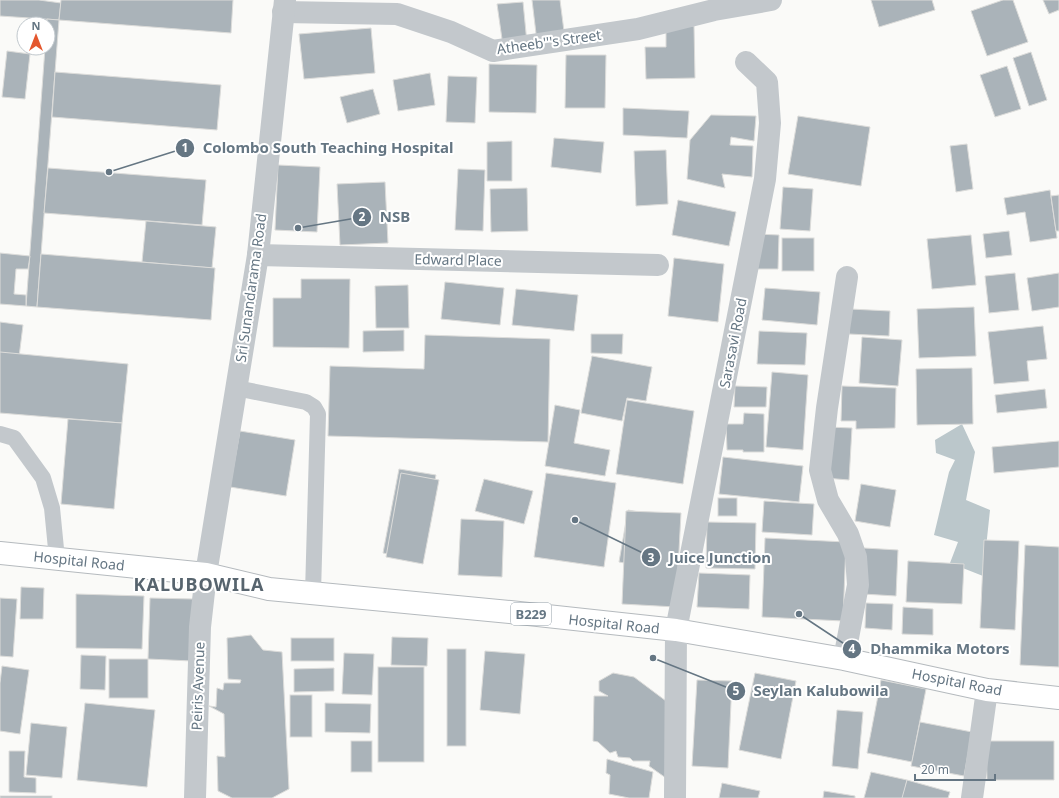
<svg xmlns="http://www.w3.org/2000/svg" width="1059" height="798" viewBox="0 0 1059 798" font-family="'Noto Sans',sans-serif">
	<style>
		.water { fill: #bbc7cb }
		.building { fill: #aab3b9; stroke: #dcdcda }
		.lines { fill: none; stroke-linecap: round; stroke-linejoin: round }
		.primary-casing { stroke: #b5babe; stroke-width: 24 }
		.service { stroke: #c3c8cc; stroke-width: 16 }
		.minor { stroke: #c3c8cc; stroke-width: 22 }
		.tertiary { stroke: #c3c8cc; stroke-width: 22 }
		.primary { stroke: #fff; stroke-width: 22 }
		.labels { text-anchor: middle; stroke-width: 4; stroke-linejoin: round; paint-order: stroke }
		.shield { fill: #fff; stroke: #939fa8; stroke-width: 1 }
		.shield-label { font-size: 13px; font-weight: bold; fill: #657683 }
		.street-label { font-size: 14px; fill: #657683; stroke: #fff }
		.district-label { font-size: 18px; font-weight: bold; letter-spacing: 1px; fill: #57646e; stroke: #fff }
		.leader { fill: none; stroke: #657683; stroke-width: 1.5 }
		.callout-dot { fill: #657683; stroke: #fff; stroke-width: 1.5 }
		.mark-label { font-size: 12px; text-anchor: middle; font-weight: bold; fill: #fff }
		.callout-label { font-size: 15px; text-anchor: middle; font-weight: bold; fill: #657683; stroke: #fff; stroke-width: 4; stroke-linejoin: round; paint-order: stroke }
	</style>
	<rect width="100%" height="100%" fill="#fafaf8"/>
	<polygon class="water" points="962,424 975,452 966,500 990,510 983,576 950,563 958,542 934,535 949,472 955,460 936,453 935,440"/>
	<g class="building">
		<polygon points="0,0 39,0 61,3 59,20 0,16"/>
		<polygon points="61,0 233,0 231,33 59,20"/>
		<polygon points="532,0 560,0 565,39 537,42"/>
		<polygon points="871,0 932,0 935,10 879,27"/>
		<polygon points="1003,0 1013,0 1028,42 987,56 971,11"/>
		<polygon points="1043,0 1059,0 1059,10 1049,14"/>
		<polygon points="523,2 527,43 503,46 497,4"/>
		<polygon points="47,19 59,20 37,307 26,306 45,48 48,48"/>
		<polygon points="666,26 694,26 695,78 646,79 645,47 666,47"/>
		<polygon points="371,28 375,73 304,79 299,34"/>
		<polygon points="7,51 30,54 25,99 2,97"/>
		<polygon points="1031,52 1047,100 1029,106 1013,58"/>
		<polygon points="566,55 606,55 605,108 565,108"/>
		<polygon points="489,64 537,65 536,113 489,112"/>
		<polygon points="1007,66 1021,109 995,117 980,75"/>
		<polygon points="55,72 221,85 217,130 52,117"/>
		<polygon points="430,73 435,105 398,111 393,80"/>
		<polygon points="448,76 477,77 475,123 446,122"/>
		<polygon points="373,89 380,114 347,123 340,97"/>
		<polygon points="623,108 689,111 687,138 623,135"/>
		<polygon points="711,115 756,116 754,141 731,137 730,145 753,146 752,177 722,174 725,188 687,179 690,140"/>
		<polygon points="798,116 870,127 861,186 788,174"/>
		<polygon points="554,138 604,142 601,173 551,167"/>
		<polygon points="512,141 512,181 487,181 487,142"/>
		<polygon points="967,144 973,189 956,192 950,146"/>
		<polygon points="666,150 668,204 636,206 634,151"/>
		<polygon points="278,165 320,167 317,232 275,230"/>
		<polygon points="48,168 206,180 202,225 44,213"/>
		<polygon points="458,169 485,170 483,231 455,230"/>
		<polygon points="385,182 388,243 340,245 337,184"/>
		<polygon points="783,187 813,189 810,231 780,229"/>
		<polygon points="527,188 528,231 491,232 490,189"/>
		<polygon points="1050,190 1057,238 1030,242 1025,212 1007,215 1004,198"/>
		<polygon points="1059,195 1059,231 1056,231 1051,196"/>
		<polygon points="678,200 736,212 729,246 672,235"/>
		<polygon points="146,221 216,227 212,268 142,262"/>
		<polygon points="1009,231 1012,255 986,258 983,234"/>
		<polygon points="756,234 779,235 778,269 756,269"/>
		<polygon points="971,235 976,285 932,289 927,239"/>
		<rect x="782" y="238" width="32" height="33"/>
		<polygon points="0,253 30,256 28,269 16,269 14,294 26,295 26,306 0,304"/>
		<polygon points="41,254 215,268 211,320 37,307"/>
		<polygon points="674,258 724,264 718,322 668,316"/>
		<polygon points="1015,273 1019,310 989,313 985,276"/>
		<polygon points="1059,273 1059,307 1032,311 1027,278"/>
		<polygon points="301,279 350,279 349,348 273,347 273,298 301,298"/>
		<polygon points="445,282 504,288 500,325 441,319"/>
		<polygon points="408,285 409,328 376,328 375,286"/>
		<polygon points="765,288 820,292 817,325 762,320"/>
		<polygon points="516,289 578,295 574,331 512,325"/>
		<polygon points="974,307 976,356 919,358 917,309"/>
		<polygon points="850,309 890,311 889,336 849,334"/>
		<polygon points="0,322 23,325 19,357 0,354"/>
		<polygon points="1043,326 1047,359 1027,361 1029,381 994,384 988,332"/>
		<polygon points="404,330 404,351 363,352 363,331"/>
		<polygon points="759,331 807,333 805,365 757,364"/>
		<polygon points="591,334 623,334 622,354 591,353"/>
		<polygon points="425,335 550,339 548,442 328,436 330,366 424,369"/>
		<polygon points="862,337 902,340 898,386 859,383"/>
		<polygon points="0,352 128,364 122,423 0,413"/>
		<polygon points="592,356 652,367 646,401 627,398 622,421 581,413"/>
		<polygon points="972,368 973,424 917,425 916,369"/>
		<polygon points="772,372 808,375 803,450 766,447"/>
		<polygon points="735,386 767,387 766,407 734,407"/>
		<polygon points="842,386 896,388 895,428 856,429 856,421 841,421"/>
		<polygon points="1045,389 1047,408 997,413 995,395"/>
		<polygon points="627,400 694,411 683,484 616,474"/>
		<polygon points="555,405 580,410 574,443 610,450 605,476 545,466"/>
		<polygon points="744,413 764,414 764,452 743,452 743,450 727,450 726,424 743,424"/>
		<polygon points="68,419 122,423 114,509 61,504"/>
		<polygon points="828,427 852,428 849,480 825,478"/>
		<polygon points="240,431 295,440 286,496 230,487"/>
		<polygon points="1059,441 1059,467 994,473 992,447"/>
		<polygon points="723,457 803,466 799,502 719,494"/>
		<polygon points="399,469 436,475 420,560 383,553"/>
		<polygon points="401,473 439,480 423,564 386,557"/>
		<polygon points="546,473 616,483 604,567 534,557"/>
		<polygon points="484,479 533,491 524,524 475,511"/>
		<polygon points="861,484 896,490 890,527 855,521"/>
		<rect x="718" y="498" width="19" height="18"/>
		<polygon points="764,501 814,504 812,535 762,532"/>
		<polygon points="628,510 677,519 668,571 619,562"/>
		<polygon points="626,511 681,513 676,607 622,604"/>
		<polygon points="461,519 504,521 502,577 458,575"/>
		<polygon points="707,522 756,523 755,569 706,568"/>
		<polygon points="765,538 846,542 843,621 762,617"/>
		<polygon points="984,540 1019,541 1015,630 980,628"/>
		<polygon points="1025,545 1059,547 1059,667 1020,665"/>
		<polygon points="864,548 898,550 896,596 863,594"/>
		<polygon points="908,561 964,564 962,604 906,602"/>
		<polygon points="699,573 750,575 749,609 697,607"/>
		<polygon points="21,587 44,588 43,619 20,619"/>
		<polygon points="76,594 144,596 142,649 76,648"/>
		<polygon points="0,598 17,599 13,657 0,656"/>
		<polygon points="150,598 194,599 192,661 148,659"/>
		<polygon points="866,603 893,604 892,630 865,628"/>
		<polygon points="903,607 933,609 933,635 902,634"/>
		<polygon points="251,635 263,650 282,652 289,789 272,798 232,798 218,791 217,756 225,757 224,714 209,706 216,707 217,688 223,690 224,683 240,683 241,680 228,679 227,638"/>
		<polygon points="392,637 428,638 427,666 391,665"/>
		<rect x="291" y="638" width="43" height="23"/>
		<rect x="447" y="649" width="19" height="97"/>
		<polygon points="485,651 525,654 520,714 480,710"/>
		<polygon points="344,653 374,654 372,695 342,694"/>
		<polygon points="81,655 106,656 105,690 80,689"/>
		<rect x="109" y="659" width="39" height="39"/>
		<polygon points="2,666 29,670 20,734 0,731 0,683"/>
		<rect x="378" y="667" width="46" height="95"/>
		<polygon points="334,668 334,691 294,692 294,669"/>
		<polygon points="613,673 634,677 670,704 673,783 649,766 650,761 633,761 630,758 618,757 616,751 610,753 598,742 593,741 594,696 608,696 599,691 599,681"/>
		<polygon points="755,673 796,681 781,759 739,750"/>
		<polygon points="697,680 732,681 728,768 692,766"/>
		<polygon points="881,680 926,689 912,762 867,753"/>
		<rect x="290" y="695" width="22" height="42"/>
		<polygon points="85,703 155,710 147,787 77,780"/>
		<polygon points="325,703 371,704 370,733 325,732"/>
		<polygon points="837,710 863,712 858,769 832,766"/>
		<polygon points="920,722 972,732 964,776 911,766"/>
		<polygon points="31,723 67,727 62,778 26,775"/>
		<rect x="351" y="741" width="21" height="31"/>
		<polygon points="986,741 1054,741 1054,780 987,780"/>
		<polygon points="9,751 25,751 24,777 36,778 36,793 9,792"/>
		<polygon points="607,759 653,772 649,798 629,798 609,794 610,775 606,773"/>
		<polygon points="871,772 907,780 903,798 864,798"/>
		<polygon points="907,780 950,792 948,798 902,798"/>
		<polygon points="722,783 760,791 758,798 719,798"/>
		<polygon points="824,791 855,796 855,798 823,798"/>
		<rect x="0" y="796" width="52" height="2"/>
	</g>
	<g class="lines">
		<g class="primary-casing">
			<polyline id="primary" points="0,553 206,574 269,589 510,612 676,630 844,659 987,690 1059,698"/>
		</g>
		<g class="service">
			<polyline points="236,388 306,402 314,407 318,414 313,593"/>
			<polyline points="0,434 14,438 43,478 52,508 57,559"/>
		</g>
		<g class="minor">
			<polyline points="283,12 397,14 451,32 493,51 638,29 714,10 771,0"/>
			<polyline points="258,255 658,265"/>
			<polyline points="844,659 858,585 856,557 848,534 828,500 820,470 827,408 847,277"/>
			<polyline points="675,798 676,630 765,179 770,123 767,82 746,62"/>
			<polyline points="972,798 987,690"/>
		</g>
		<polyline class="tertiary" points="195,798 200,627 206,574 258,255 285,0"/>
		<use href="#primary" class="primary"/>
	</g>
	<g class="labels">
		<rect class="shield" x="511" y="603" width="40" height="22" rx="3"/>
		<g class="shield-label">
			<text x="531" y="619">B229</text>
		</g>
		<g class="street-label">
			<text transform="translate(549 42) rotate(-8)" y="5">Atheeb'''s Street</text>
			<text transform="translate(458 260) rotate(1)" y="5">Edward Place</text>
			<text transform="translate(251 288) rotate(-82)" y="5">Sri Sunandarama Road</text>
			<text transform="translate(733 343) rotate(-79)" y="5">Sarasavi Road</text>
			<text transform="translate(79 561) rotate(6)" y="5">Hospital Road</text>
			<text transform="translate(614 624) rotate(6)" y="5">Hospital Road</text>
			<text transform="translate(957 682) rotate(11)" y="5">Hospital Road</text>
			<text transform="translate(198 686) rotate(-88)" y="5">Peiris Avenue</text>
		</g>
		<g class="district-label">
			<text x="199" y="591">KALUBOWILA</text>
		</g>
	</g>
	<path class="leader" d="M109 172L185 148M298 228L362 217M575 520L651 557M799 614L852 649M653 658L736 691"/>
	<g class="callout-dot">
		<circle cx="109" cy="172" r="4"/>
		<circle cx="298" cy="228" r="4"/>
		<circle cx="575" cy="520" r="4"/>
		<circle cx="799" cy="614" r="4"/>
		<circle cx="653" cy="658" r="4"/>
		<circle cx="185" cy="148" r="10"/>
		<circle cx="362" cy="217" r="10"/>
		<circle cx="651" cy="557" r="10"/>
		<circle cx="852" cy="649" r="10"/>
		<circle cx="736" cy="691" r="10"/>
	</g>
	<g class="mark-label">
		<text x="185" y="152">1</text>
		<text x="362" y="221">2</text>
		<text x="651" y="562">3</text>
		<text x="852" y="653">4</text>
		<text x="736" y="695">5</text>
	</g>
	<g class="callout-label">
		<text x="328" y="153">Colombo South Teaching Hospital</text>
		<text x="395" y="222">NSB</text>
		<text x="720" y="563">Juice Junction</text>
		<text x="940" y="654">Dhammika Motors</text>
		<text x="821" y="696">Seylan Kalubowila</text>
	</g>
	<g transform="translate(36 36)"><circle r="19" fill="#ffffff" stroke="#c1c8cd"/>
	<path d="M0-3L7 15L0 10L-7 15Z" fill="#e4572e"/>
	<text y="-6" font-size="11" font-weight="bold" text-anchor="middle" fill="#657683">N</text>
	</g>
	<path d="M915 774v6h80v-6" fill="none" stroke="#657683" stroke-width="2"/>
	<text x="921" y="774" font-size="12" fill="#657683" stroke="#ffffff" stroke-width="3" paint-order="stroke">20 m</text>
</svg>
